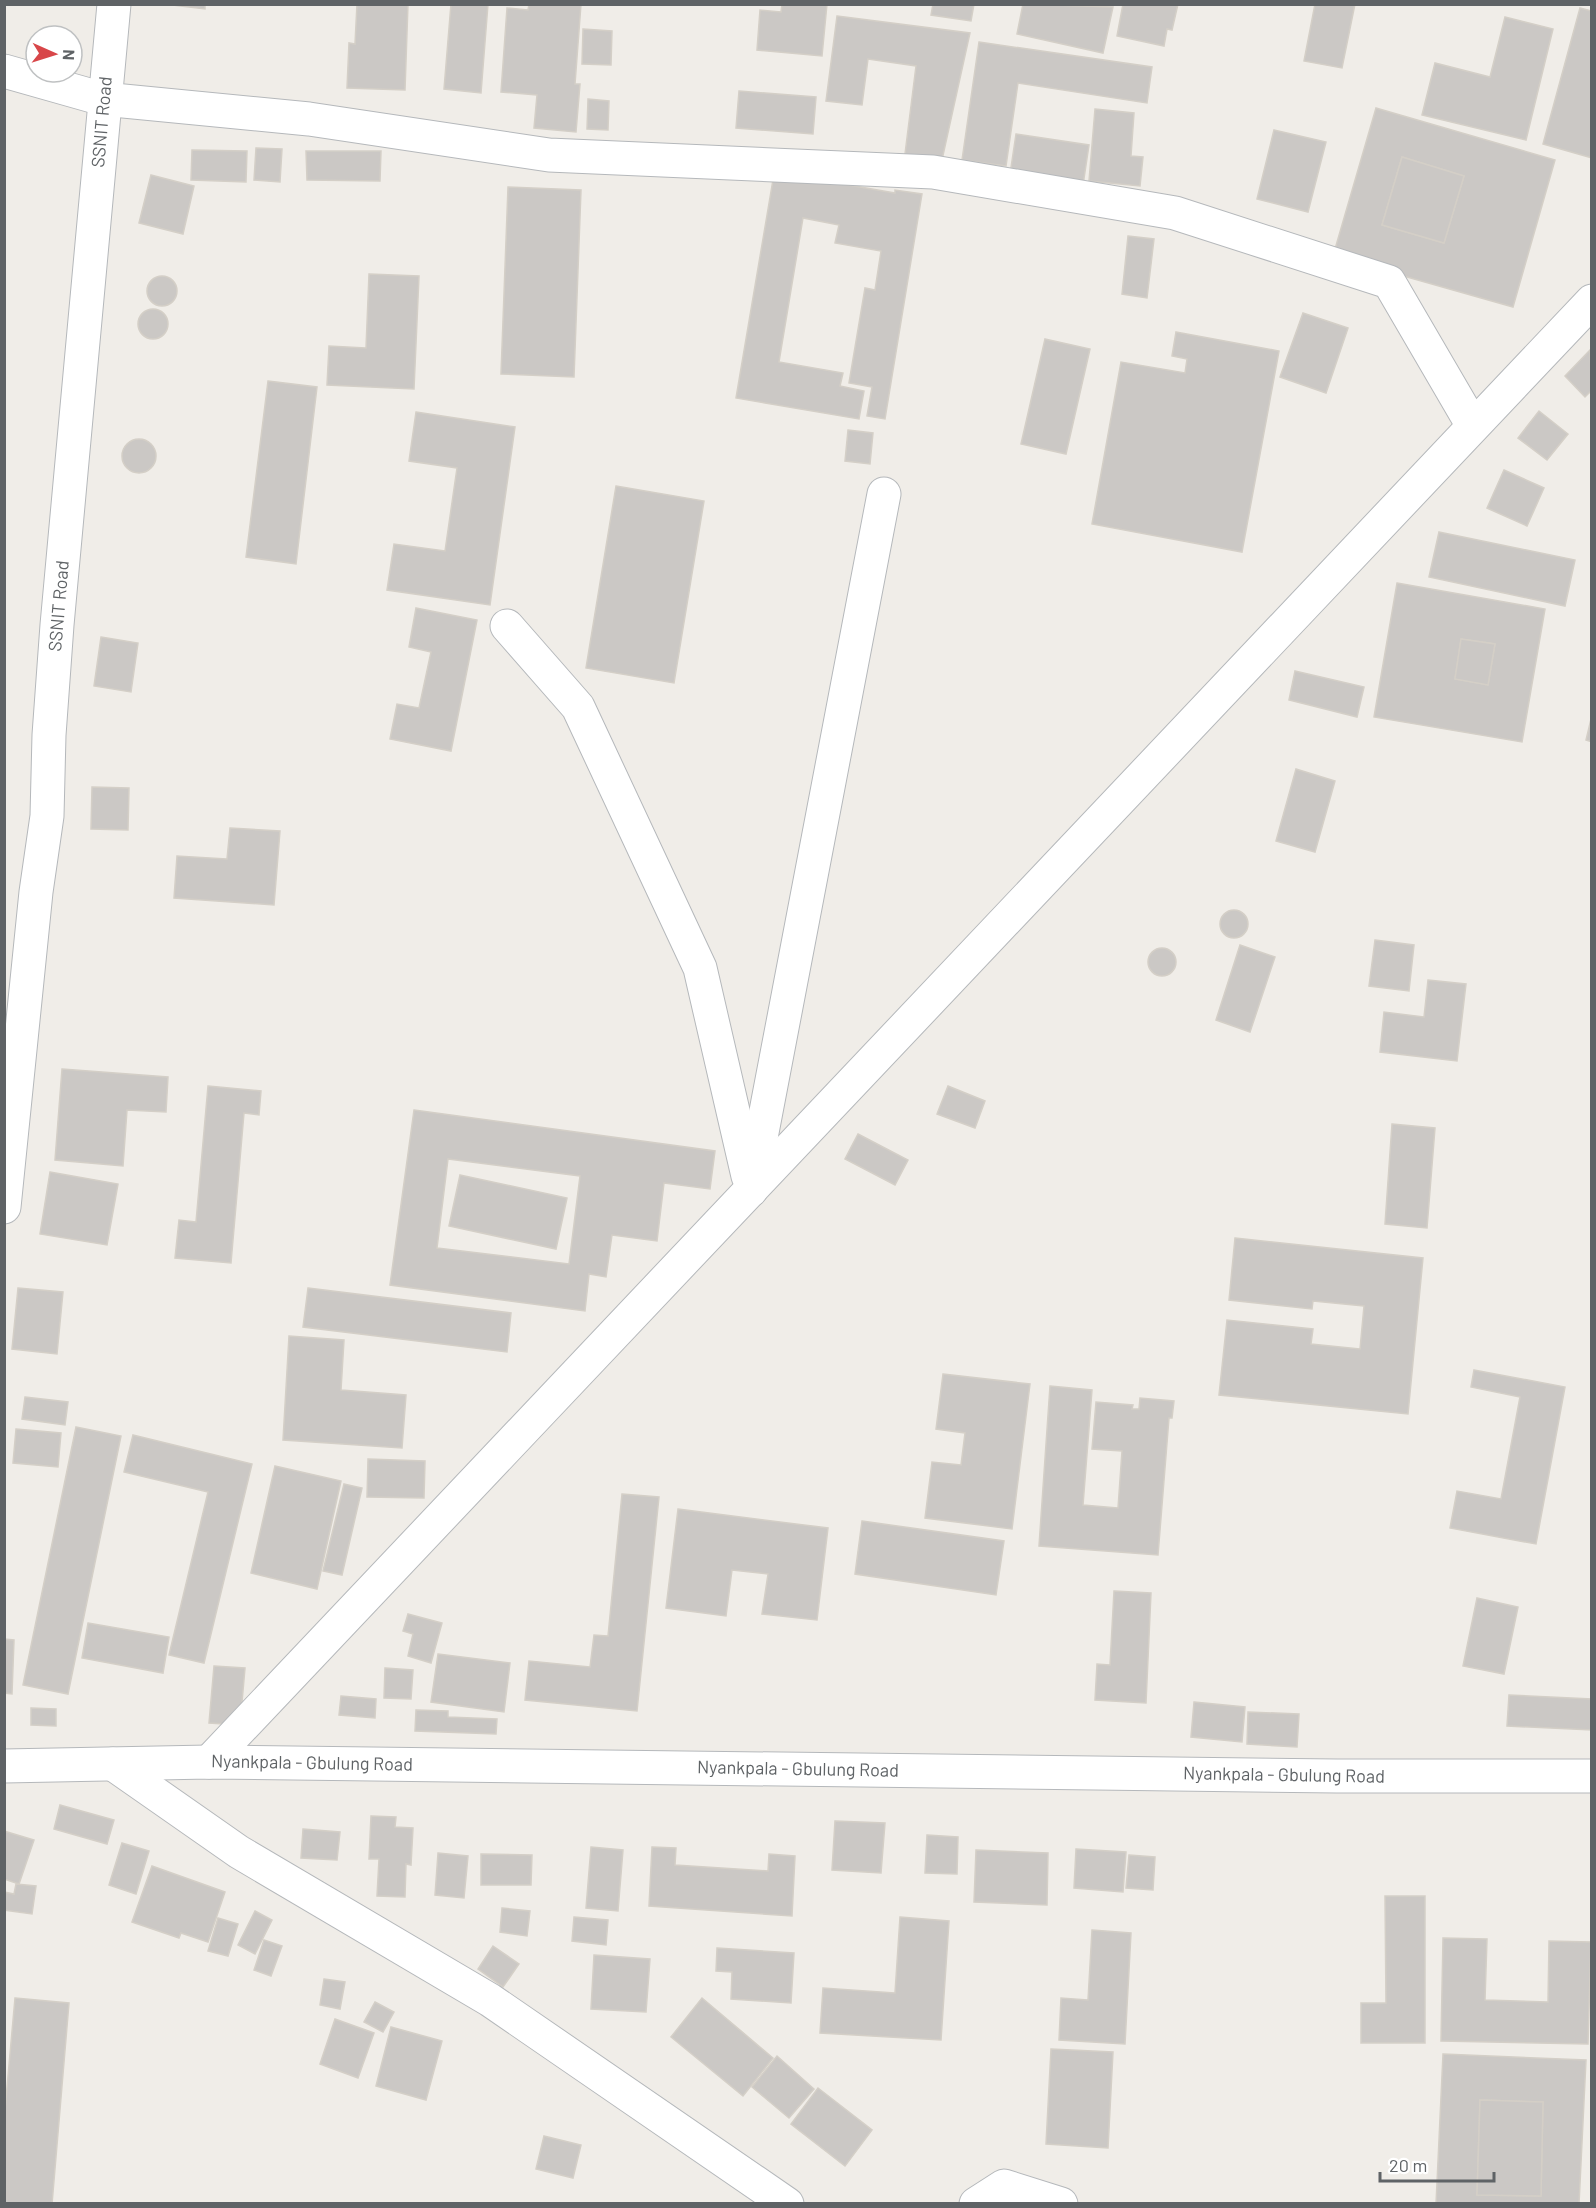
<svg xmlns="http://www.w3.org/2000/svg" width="1596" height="2208" viewBox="0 0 1596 2208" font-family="Barlow,sans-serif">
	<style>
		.building { fill: #cbc8c5; stroke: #d4cfc7; stroke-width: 1.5; fill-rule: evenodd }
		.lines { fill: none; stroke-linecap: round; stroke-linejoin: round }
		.street-casing { stroke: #b5b8bb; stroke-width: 35 }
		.street { stroke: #fff; stroke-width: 33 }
		.labels { text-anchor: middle; stroke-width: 4.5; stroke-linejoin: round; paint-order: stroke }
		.street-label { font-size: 18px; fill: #5f6366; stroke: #fff }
	</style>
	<rect width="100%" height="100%" fill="#f0ede8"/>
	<g class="building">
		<polygon points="164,4 205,4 205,9"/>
		<polygon points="357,4 408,4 405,90 347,88 349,43 355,44"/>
		<polygon points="451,4 488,4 481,93 444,89"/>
		<polygon points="529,4 581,4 575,84 580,84 576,132 534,128 537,95 501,92 507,8 528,10"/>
		<polygon points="782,4 827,4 822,56 757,50 760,10 781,12"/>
		<polygon points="933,4 974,4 971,21 931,15"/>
		<polygon points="1023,4 1113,7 1103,53 1017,34"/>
		<polygon points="1123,4 1178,4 1172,30 1167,29 1164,46 1117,36"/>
		<polygon points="1315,4 1355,4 1342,68 1304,61"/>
		<polygon points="1580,8 1592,11 1592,158 1543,144"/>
		<polygon points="837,16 970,33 942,160 905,154 916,66 868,59 862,105 826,101"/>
		<polygon points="1505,17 1553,29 1526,140 1422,115 1435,63 1490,77"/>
		<polygon points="583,29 612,31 611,65 582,64"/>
		<polygon points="979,42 1152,67 1147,103 1018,83 1006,166 962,160"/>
		<polygon points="739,91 816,97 813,134 736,128"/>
		<polygon points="588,99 609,101 608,130 587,129"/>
		<path d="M1376,108l179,52 -42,147 -180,-51zM1402,157l62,19 -20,67 -62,-18z"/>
		<polygon points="1095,109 1134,113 1131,156 1143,157 1140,186 1089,181"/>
		<polygon points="1274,130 1326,142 1308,212 1257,199"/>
		<polygon points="1016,134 1089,145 1082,192 1009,181"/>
		<polygon points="256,148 282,149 280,182 254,180"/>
		<polygon points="192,150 247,151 246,182 191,180"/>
		<polygon points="306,151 381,151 380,181 307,180"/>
		<polygon points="1402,157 1464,176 1444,243 1382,225"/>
		<polygon points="775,168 803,177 895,193 895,190 922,194 885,419 867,416 872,387 849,383 865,288 875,290 881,251 835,243 839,225 803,218 779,362 843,373 840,386 864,391 859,419 736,398"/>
		<polygon points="151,175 194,186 183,234 139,223"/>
		<polygon points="508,187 581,190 574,377 501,374"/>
		<polygon points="1128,236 1154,239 1147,298 1122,294"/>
		<polygon points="369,274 419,276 414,389 327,385 329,346 366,348"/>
		<circle cx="162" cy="291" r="15"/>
		<circle cx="153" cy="324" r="15"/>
		<polygon points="1303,313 1348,328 1326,393 1280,377"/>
		<polygon points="1176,332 1279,351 1242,552 1092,524 1121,362 1185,373 1187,359 1172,356"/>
		<polygon points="1045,339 1090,349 1066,454 1021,444"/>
		<polygon points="1590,350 1592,390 1585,397 1565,376"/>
		<polygon points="268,381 317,387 296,564 246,557"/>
		<polygon points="1539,411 1568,434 1547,460 1518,438"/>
		<polygon points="416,412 515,427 490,605 387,590 394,544 445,551 457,468 409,461"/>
		<polygon points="848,430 873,433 870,464 845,461"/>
		<circle cx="139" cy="456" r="17"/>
		<polygon points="1504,470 1544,488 1527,526 1487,508"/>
		<polygon points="616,486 704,501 674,683 586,668"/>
		<polygon points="1439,532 1575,560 1565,606 1429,577"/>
		<path d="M1397,583l148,26 -23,133 -148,-25zM1461,639l34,5 -7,41 -33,-6z"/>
		<polygon points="416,608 477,620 451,751 390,739 397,704 419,708 431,652 409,647"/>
		<polygon points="101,637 138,643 131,692 94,686"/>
		<polygon points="1461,639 1495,644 1488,685 1455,679"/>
		<polygon points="1295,671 1364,687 1357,717 1289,700"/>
		<polygon points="1592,715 1592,742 1586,740"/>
		<polygon points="1296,769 1335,781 1315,852 1276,841"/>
		<polygon points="92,787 129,788 128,830 91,829"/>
		<polygon points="230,828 280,831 274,905 174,898 177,856 227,859"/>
		<circle cx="1234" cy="924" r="14"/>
		<polygon points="1375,940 1414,945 1409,991 1369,986"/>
		<polygon points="1240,945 1275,957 1250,1032 1216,1020"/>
		<circle cx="1162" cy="962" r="14"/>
		<polygon points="1428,980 1466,984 1457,1061 1380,1052 1384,1012 1424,1017"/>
		<polygon points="62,1069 168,1077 166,1112 127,1110 123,1166 55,1160"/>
		<polygon points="208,1086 261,1091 259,1115 244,1113 231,1263 175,1258 179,1220 196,1222"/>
		<polygon points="948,1086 985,1101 975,1128 937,1114"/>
		<path d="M414,1110l301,41 -5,38 -46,-6 -7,58 -45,-6 -6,42 -17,-3 -4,37 -195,-26zM448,1159l132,17 -11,88 -132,-16z"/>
		<polygon points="1392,1124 1435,1128 1427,1228 1385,1224"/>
		<polygon points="858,1134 908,1160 895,1185 845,1159"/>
		<polygon points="50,1172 118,1184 107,1245 40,1234"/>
		<polygon points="460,1175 567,1198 556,1249 449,1226"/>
		<polygon points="1235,1238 1423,1258 1408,1414 1219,1395 1227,1320 1313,1329 1311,1344 1360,1349 1364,1306 1313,1301 1312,1309 1229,1300"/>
		<polygon points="18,1288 63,1292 57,1354 12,1349"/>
		<polygon points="308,1288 511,1313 507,1352 303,1327"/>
		<polygon points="289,1336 344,1340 341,1390 406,1395 402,1448 283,1440"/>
		<polygon points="1474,1370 1565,1387 1536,1544 1450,1528 1457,1491 1501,1499 1520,1397 1471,1387"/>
		<polygon points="943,1374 1030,1384 1012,1529 925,1518 932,1462 961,1465 965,1433 936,1429"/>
		<polygon points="1050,1386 1092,1390 1083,1505 1118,1508 1122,1451 1092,1449 1096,1402 1133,1405 1132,1409 1139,1409 1140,1398 1174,1401 1172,1418 1169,1418 1158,1555 1039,1546"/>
		<polygon points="25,1397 68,1402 65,1425 22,1419"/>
		<polygon points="76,1427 121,1436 68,1694 23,1685"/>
		<polygon points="16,1429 61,1433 58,1467 13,1463"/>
		<polygon points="133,1435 252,1464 204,1663 169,1655 208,1492 124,1472"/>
		<polygon points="368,1459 425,1461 424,1498 367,1497"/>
		<polygon points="275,1466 341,1481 317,1589 251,1573"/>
		<polygon points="344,1484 362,1488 342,1575 323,1571"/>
		<polygon points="622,1494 659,1497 637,1711 525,1700 529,1661 590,1667 594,1635 608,1636"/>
		<polygon points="678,1509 828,1528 817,1620 762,1614 768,1574 732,1570 726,1616 666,1608"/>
		<polygon points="862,1521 1004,1541 996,1595 855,1574"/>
		<polygon points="1114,1591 1151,1593 1146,1703 1095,1700 1097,1664 1110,1665"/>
		<polygon points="1477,1598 1518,1607 1504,1674 1463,1666"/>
		<polygon points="408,1614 442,1623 431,1663 408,1656 413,1634 403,1631"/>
		<polygon points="88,1623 169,1637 163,1673 82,1658"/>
		<polygon points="4,1639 14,1640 12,1694 4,1693"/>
		<polygon points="438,1654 510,1663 504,1712 431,1702"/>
		<polygon points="214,1666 245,1668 240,1725 209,1723"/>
		<polygon points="385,1668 413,1670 411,1699 384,1698"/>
		<polygon points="1509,1695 1592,1699 1592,1730 1507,1726"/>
		<polygon points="341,1696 376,1699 375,1718 339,1715"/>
		<polygon points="1194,1702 1245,1707 1242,1742 1191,1737"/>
		<polygon points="31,1708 56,1709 56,1726 31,1725"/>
		<polygon points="416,1710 448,1711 448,1717 497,1719 496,1734 415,1731"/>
		<polygon points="1248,1712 1299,1714 1297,1747 1247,1744"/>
		<polygon points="60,1805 114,1820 107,1844 54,1829"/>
		<polygon points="371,1816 396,1817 395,1827 413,1828 411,1865 406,1864 405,1897 377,1896 379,1859 369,1859"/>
		<polygon points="835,1821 885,1823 881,1873 832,1870"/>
		<polygon points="303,1829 340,1832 337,1860 301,1858"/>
		<polygon points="4,1831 34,1840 19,1884 4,1879"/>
		<polygon points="927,1835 958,1837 957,1874 925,1873"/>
		<polygon points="122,1843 149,1851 136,1894 109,1885"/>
		<polygon points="591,1847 623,1850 618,1911 586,1908"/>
		<polygon points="652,1847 676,1848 675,1865 768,1871 769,1854 795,1856 792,1916 649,1906"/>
		<polygon points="1076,1849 1126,1852 1123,1892 1074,1888"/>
		<polygon points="976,1850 1048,1853 1047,1905 974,1902"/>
		<polygon points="438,1853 468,1856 464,1898 435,1895"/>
		<polygon points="481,1854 532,1855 531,1885 481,1885"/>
		<polygon points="1129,1855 1155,1857 1153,1890 1126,1888"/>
		<polygon points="152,1866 225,1892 208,1942 181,1933 179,1938 132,1922"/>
		<polygon points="16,1884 36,1886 32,1914 4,1910 4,1892 14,1894"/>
		<polygon points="1385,1896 1425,1896 1425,2043 1361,2043 1361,2003 1386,2003"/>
		<polygon points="502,1908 530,1911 527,1936 500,1932"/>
		<polygon points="255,1911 272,1920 255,1954 238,1945"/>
		<polygon points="574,1917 608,1920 606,1945 572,1941"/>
		<polygon points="900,1917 949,1921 941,2040 820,2033 823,1988 895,1993"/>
		<polygon points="218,1918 238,1924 228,1956 208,1951"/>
		<polygon points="1092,1930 1131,1933 1125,2044 1059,2040 1061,1998 1088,2000"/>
		<polygon points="1443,1938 1487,1939 1485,2000 1548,2002 1549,1941 1591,1942 1588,2044 1441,2041"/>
		<polygon points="264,1940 282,1946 271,1976 254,1970"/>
		<polygon points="493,1946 519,1964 503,1987 478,1969"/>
		<polygon points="717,1948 794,1953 791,2003 731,1999 732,1972 716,1971"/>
		<polygon points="594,1955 650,1959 646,2012 591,2009"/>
		<polygon points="324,1979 345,1982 340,2009 320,2005"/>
		<polygon points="15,1998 69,2003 52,2204 4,2204 4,2121"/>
		<polygon points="702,1998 773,2058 743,2096 671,2037"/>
		<polygon points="375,2002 394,2012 383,2032 364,2022"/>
		<polygon points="335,2019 374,2033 358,2078 320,2064"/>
		<polygon points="391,2027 442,2041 426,2100 376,2086"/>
		<polygon points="1051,2049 1113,2052 1108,2148 1046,2144"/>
		<path d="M1443,2054l143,6 -7,144h-143zM1480,2100l63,2 -2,94 -64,-1z"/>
		<polygon points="777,2056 814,2089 789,2118 752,2087"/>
		<polygon points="818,2088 872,2130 845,2166 791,2124"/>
		<polygon points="1480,2100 1543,2102 1541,2196 1477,2195"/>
		<polygon points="544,2136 581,2145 573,2178 536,2169"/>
	</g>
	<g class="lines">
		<g class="street-casing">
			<g id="street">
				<polyline points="4,71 103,99 309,119 549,155 933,172 1175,213 1389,282 1473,426"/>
				<polyline points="507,626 578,707 700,968 748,1176"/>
				<polyline points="751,1190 884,494"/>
				<polyline points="4,1207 36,892 47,816 49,735 57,625 114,4"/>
				<polyline points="209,1762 1592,301"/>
				<polyline points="113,1764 239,1852 490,2000 787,2204"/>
				<polyline points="4,1766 209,1762 1337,1776 1592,1776"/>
				<polyline points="976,2204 1004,2186 1061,2204"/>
			</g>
		</g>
		<use href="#street" class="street"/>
	</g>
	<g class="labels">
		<g class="street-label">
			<text transform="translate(102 122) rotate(-85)" y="6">SSNIT Road</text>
			<text transform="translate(59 606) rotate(-85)" y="6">SSNIT Road</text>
			<text transform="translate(312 1763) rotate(1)" y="6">Nyankpala - Gbulung Road</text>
			<text transform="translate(798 1769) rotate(1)" y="6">Nyankpala - Gbulung Road</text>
			<text transform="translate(1284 1775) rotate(1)" y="6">Nyankpala - Gbulung Road</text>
		</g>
	</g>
	<rect width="1596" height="2208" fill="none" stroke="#5f6366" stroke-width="12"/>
	<g transform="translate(54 54) rotate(93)"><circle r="28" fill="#ffffff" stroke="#bfc1c2" stroke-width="1.5"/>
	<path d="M0-4.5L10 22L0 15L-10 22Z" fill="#d84649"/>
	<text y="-9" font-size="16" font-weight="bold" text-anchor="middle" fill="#5f6366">N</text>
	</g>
	<path d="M1380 2172v9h114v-9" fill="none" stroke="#5f6366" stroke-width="3"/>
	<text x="1389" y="2172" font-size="18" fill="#5f6366" stroke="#ffffff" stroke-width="4.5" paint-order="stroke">20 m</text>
</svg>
